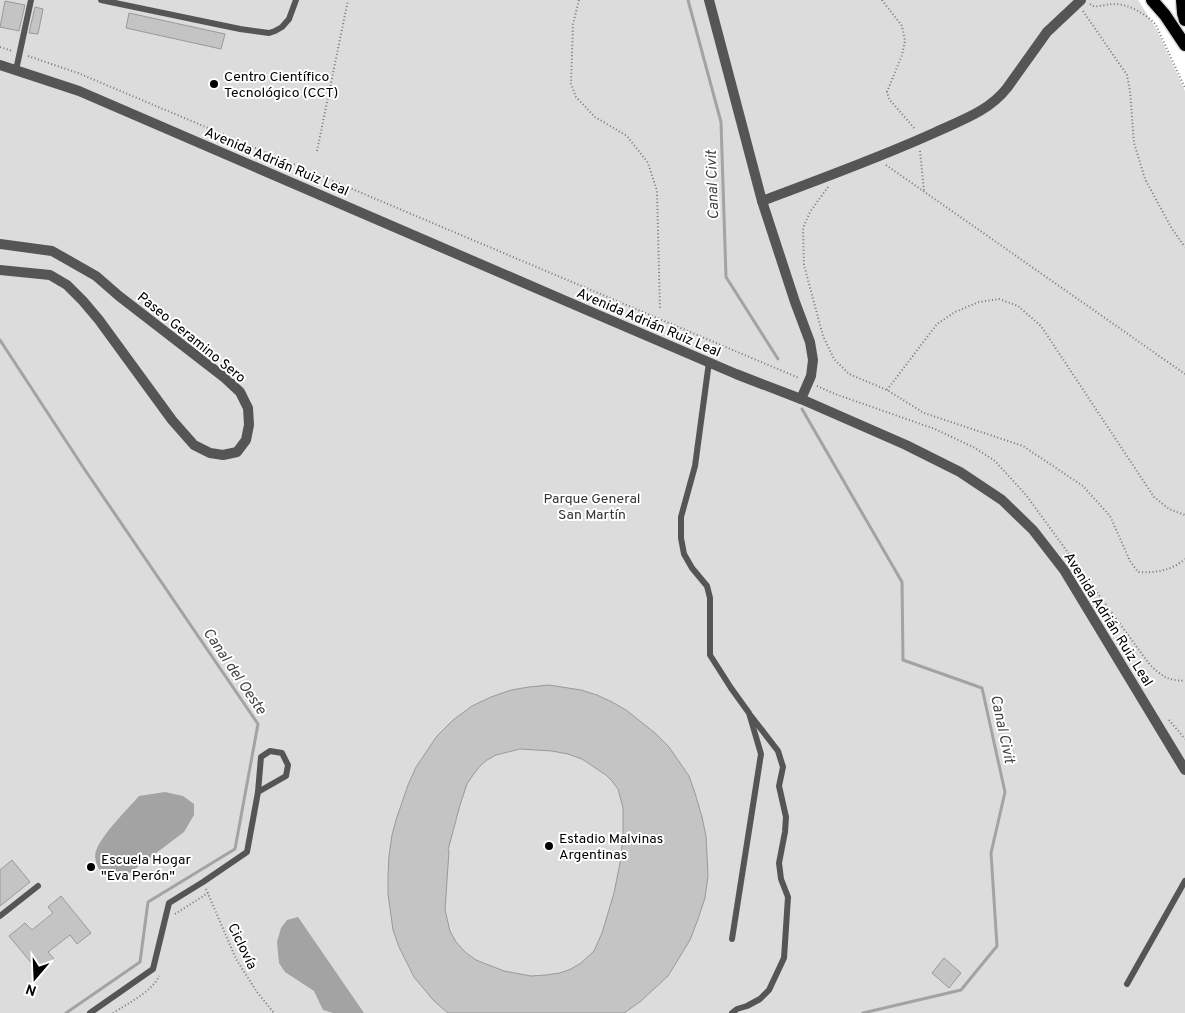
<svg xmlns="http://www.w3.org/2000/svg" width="1185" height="1013" viewBox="0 0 1185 1013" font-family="Overpass,sans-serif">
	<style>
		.green { fill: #dcdcdc }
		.water { fill: #a3a3a3 }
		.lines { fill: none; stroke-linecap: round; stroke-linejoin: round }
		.stream { stroke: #a3a3a3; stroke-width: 3 }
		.building { fill: #c4c4c4; stroke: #999; fill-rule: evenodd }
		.primary-casing { stroke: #dbdbdb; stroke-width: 15 }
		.path { stroke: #777; stroke-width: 2; stroke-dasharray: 1 2.5; stroke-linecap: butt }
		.service { stroke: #555; stroke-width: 6 }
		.minor { stroke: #555; stroke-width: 10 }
		.tertiary { stroke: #555; stroke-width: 10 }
		.primary { stroke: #000; stroke-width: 12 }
		.poi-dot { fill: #000; stroke: #fff; stroke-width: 2 }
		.labels { text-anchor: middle; stroke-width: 4; stroke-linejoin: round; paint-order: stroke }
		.poi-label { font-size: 14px; fill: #000; stroke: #fff; text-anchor: start }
		.street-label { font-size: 14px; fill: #000; stroke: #fff }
		.park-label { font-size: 14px; fill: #333; stroke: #fff }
		.water-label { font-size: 15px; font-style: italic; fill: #444; stroke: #fff }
	</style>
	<rect width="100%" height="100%" fill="#fff"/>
	<polygon class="green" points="0,0 1138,0 1157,30 1185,91 1185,1013 0,1013"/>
	<g class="water">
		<path d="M165,792l18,4 11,8v11l-10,17 -61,46c-9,0 -19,-1 -24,-9 -3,-5 -5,-13 -3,-18 6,-17 31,-41 43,-55z"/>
		<polygon points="298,917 364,1013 333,1013 323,1010 314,991 285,972 279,963 277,942 281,928 287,920"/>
	</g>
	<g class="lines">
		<g class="stream">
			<polyline points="688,0 721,122 726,277 778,359"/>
			<polyline points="0,340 85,470 258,724 235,849 148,902 140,962 66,1013"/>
			<polyline points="802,409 902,582 903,660 982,688 1005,792 991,853 997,946 961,990 863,1013"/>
		</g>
	</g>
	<g class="building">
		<polygon points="5,1 25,5 19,31 0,27"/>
		<polygon points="35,7 43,9 38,34 29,33"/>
		<polygon points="129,13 225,34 221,49 126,28"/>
		<path d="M549,685l32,5 16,5 15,7 14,8 29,23 14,14 20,29 6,17 7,24 4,19 1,19 1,21 -3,22 -7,21 -8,21 -22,36 -27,25 -17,12h-176l-15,-13 -19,-23 -15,-30 -6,-17 -5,-36v-18l1,-20 3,-21 4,-15 12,-35 8,-18 21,-31 16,-16 19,-14 19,-9 20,-7 18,-3zM520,749l32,2 16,3 14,5 24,16 6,6 6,8 5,19v29l-3,26 -6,30 -12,40 -8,18 -13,12 -10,6 -11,4 -14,2 -15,1 -27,-5 -28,-11 -11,-8 -9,-10 -6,-11 -5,-21 4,-59 -1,-1 12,-45 7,-21 6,-9 7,-9 7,-6 9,-5z"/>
		<polygon points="12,860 30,882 0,906 0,870"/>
		<polygon points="61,896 91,933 77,944 70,935 48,952 55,960 39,972 9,936 25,923 32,930 53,913 48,907"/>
		<polygon points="944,958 961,973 949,988 932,973"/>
	</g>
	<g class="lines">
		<g class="primary-casing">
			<g id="primary">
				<polyline points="1152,0 1165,15 1185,45"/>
				<polyline points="1182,0 1183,13 1185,20"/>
			</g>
		</g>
		<g class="path">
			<polyline points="579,0 573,24 571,84 576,97 595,117 627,136 648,163 657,191 660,309"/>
			<polyline points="882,0 902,26 905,41 902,55 887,92 889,99 915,129"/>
			<path d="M1090,4l3,2c7,1 14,-2 21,-2 15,0 32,10 42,21l29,63"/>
			<polyline points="1083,11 1127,75 1130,91 1134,143 1145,179 1172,229 1185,247"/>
			<polyline points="0,47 12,51"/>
			<polyline points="28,56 78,73 799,378"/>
			<polyline points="317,151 348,0"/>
			<polyline points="920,151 924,191"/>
			<polyline points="886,165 1185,374"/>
			<path d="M828,187l-18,25 -7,16 1,37 19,71 11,23 15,15 38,16 37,23 99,33 60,40 27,30 20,45 8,11c17,1 33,-1 47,-13"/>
			<path d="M817,386l18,8 100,35 40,19 20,13 31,34 124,170c13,12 17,15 35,16"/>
			<polyline points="887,390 937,324 955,312 979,302 999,299 1018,306 1041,326 1154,497 1169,509 1185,515"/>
			<polyline points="1169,720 1185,739"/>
			<polyline points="206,889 236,959 257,992 274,1013"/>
			<polyline points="175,914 208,893"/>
			<path d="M113,1013c14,-9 40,-22 46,-37"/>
		</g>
		<g class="service">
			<polyline points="101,0 240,29 269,33 275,31 282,27 289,19 296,0"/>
			<polyline points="16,70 31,0"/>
			<polyline points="709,362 695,466 681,517 681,538 684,554 692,568 707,586 710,598 710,655 731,688 749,713 761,754 732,939"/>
			<polyline points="0,916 38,886"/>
			<polyline points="1127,984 1185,881"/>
			<polyline points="90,1013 153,969 169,903 203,882 247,852 258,792 261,757 270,751 282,753 288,765 286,776 258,792"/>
			<polyline points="732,1013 737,1009 747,1006 760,999 769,990 784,958 788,897 781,879 779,863 785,832 786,817 779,786 783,767 778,751 751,716"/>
		</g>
		<g class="minor">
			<polyline points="709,0 762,201 795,302 810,342 813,360 811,376 801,399"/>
			<path d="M762,201c58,-22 117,-43 174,-69 26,-12 53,-21 71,-44l40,-56 34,-32"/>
			<polyline points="0,244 52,251 96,276 119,296 225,378 240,392 248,408 249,425 246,440 237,452 223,455 210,453 194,445 172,420 99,320 83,301 67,285 50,275 0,270"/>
		</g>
		<polyline class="tertiary" points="0,65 79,91 589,311 736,374 801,399 906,445 960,472 1002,500 1033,530 1064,570 1185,770"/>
		<use href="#primary" class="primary"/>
	</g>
	<g class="poi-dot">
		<circle cx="214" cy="84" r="5"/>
		<circle cx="549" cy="846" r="5"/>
		<circle cx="91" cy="867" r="5"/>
	</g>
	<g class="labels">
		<g class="poi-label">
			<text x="224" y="81">Centro Científico<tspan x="224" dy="16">Tecnológico (CCT)</tspan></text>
			<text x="559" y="843">Estadio Malvinas<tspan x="559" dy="16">Argentinas</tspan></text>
			<text x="101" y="864">Escuela Hogar<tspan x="101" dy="16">"Eva Perón"</tspan></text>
		</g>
		<g class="street-label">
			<text transform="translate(277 161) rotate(23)" y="5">Avenida Adrián Ruiz Leal</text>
			<text transform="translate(649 322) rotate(23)" y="5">Avenida Adrián Ruiz Leal</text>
			<text transform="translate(192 337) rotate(39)" y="5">Paseo Geramino Sero</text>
			<text transform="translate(1109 619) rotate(58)" y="5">Avenida Adrián Ruiz Leal</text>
			<text transform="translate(243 946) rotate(64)" y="5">Ciclovía</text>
		</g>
		<g class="park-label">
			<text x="592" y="503">Parque General<tspan x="592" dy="16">San Martín</tspan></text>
		</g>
		<g class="water-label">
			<text transform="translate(712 185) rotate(-92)" y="5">Canal Civit</text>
			<text transform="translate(235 671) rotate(56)" y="5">Canal del Oeste</text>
			<text transform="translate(1003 729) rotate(78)" y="5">Canal Civit</text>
		</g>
	</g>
	<g transform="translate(35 978) rotate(199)" stroke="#ffffff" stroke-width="4" paint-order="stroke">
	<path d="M0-4L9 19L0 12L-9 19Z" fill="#000000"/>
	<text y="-8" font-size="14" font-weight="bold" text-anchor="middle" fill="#000000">N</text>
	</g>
</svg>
